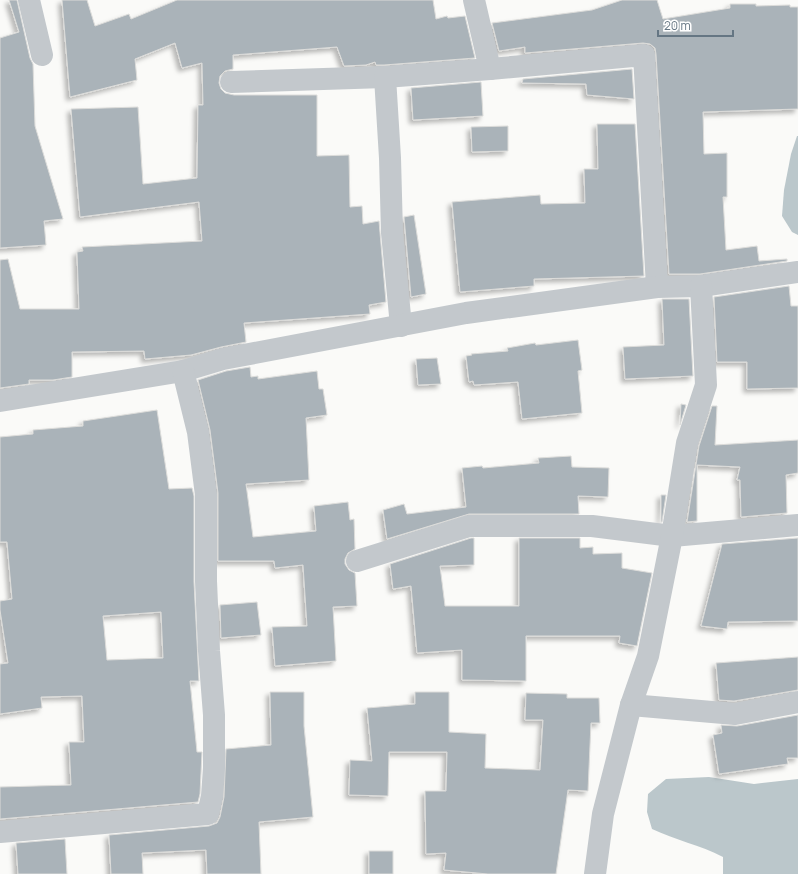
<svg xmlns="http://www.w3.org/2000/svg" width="798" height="874" viewBox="0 0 798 874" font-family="Manrope,sans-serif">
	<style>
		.water { fill: #bbc7cb }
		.building { fill: #aab3b9; stroke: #dcdcda; fill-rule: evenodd; filter: url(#shadow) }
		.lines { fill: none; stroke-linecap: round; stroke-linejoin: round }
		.minor { stroke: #c3c8cc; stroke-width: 22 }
	</style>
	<defs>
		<filter id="shadow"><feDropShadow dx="-3.5" dy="3.5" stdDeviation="2" flood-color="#0004"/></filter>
	</defs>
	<rect width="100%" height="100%" fill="#fafaf8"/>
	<g class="water">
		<polygon points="797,136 798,136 798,235 792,232 782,216 784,190 791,154"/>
		<path d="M709,777l45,7 44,-5v95h-75v-17c-23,-12 -48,-17 -71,-28l-5,-17 1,-18 18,-15z"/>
	</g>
	<g class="building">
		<polygon points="9,0 17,0 30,58 33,64 35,126 63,219 44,221 46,245 0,248 0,38 19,32"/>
		<polygon points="62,0 87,0 95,26 129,14 131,19 177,0 433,0 436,19 447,16 448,18 465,16 475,58 384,65 376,65 375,62 366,65 344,66 337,47 233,55 233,69 225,71 220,76 219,83 221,89 225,93 234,95 317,95 317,156 349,155 350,207 362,206 363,224 379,221 386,302 369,305 370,314 244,323 246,342 221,347 191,355 145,359 144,351 72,352 72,377 53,380 29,380 29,384 0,388 0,260 8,259 20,309 79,309 77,252 83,251 82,247 202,241 199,202 80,217 71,109 138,107 143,184 197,178 198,105 203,105 202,63 182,68 175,43 135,59 137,80 70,97"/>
		<polygon points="622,0 657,0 663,19 730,8 730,4 756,4 756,6 790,5 790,7 798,7 798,109 703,112 704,154 727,153 727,197 723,197 726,250 757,246 759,261 787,259 787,261 700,274 669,274 656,54 655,48 650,44 643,43 525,53 525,47 499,51 492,23 592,10"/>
		<polygon points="632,69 634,99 587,95 586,84 522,83 523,79"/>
		<polygon points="481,82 483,116 413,120 411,88"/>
		<polygon points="597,124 635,124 644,276 534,279 534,286 460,292 452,202 540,195 541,204 585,203 584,169 598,169"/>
		<polygon points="508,126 508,151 472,152 471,127"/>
		<polygon points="414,215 426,294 411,297 404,217"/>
		<polygon points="789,286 791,306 798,306 798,388 747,389 747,362 717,362 714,297"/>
		<polygon points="662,299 689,299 693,376 625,379 623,347 664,345"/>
		<polygon points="578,340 582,370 578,371 582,413 522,419 518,382 474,385 473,381 469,382 466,356 472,355 471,354 508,351 507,348 535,343 536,345"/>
		<polygon points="437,358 441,384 418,385 416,359"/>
		<polygon points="250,367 251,377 258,376 258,379 317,371 319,389 323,389 327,415 306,418 309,480 246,484 253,537 316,531 314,506 348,502 350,520 354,519 355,549 348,553 345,559 345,564 349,570 355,573 357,606 333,607 336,661 275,666 272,627 307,626 303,565 275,568 274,561 218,561 218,493 210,430 198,380 226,371"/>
		<polygon points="681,404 686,405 680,425"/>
		<polygon points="712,406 717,406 715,445 798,440 798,473 786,475 787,513 741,517 740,480 737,480 740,467 697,465 697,521 687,522 699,446"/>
		<path d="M157,410l12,79 23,-1 2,8v86l5,99h-9l7,71h5l-2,42 -2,8 -198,17v-32l71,-2 -2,-43h15l-2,-46 -41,1 1,11 -42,6v-50l8,-1 -8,-53v-9l12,-2 -5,-57h-7v-105l33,-3v-4l50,-4v-5zM161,612l2,46 -56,2 -4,-44z"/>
		<polygon points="571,456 572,467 609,468 608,497 578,496 579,514 469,514 387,539 383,510 404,504 407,514 466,507 462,468 482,466 483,468 539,463 538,458"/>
		<polygon points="661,495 666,495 662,522 661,522"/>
		<polygon points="471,538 474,538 474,565 440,566 445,606 519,606 519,538 580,538 580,548 593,547 593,554 622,553 622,568 652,573 637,646 619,643 620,636 526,636 526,681 462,680 462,650 417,653 411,586 393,589 390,564"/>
		<polygon points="798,538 798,621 728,622 727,629 701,626 722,544"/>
		<polygon points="257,602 261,635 221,638 220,605"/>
		<polygon points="798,657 798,690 734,701 719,700 716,663"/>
		<polygon points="270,692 304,692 304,726 313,817 259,822 261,874 207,874 206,850 142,853 143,874 111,874 109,835 209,826 217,823 220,817 224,797 226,749 271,745"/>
		<polygon points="415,692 449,692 449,732 486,734 485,768 540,770 543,720 525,720 526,693 567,694 567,698 599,698 600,723 591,723 588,791 568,790 556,874 488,874 444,870 446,853 426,854 425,791 446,791 447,752 389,752 388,796 349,795 350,760 372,761 367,708 415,704"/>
		<polygon points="798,715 798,758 787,758 788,764 719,774 713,735 722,733 721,725 737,726"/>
		<polygon points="65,839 67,874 18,874 16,843"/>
		<rect x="369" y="851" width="24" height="23"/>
	</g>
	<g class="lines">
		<g class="minor">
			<polyline points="29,0 42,55"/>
			<polyline points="490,69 644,55 657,287"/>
			<polyline points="231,82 385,77"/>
			<polyline points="401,326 392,233 390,158 385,77 490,69 474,0"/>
			<polyline points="0,401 183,371 223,359 466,313 657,287 701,286 798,272"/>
			<polyline points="357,561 469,526 592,526 672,536 798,525"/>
			<polyline points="631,705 735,714 798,702"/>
			<polyline points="0,832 208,814 212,796 214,768 214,715 209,651 206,581 206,495 198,432 183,371"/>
			<polyline points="595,874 603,814 631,705 648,656 672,536 687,443 706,385 701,286"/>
		</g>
	</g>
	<path d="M658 30v6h75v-6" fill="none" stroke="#657683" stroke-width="2"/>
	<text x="664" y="30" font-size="12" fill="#657683" stroke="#ffffff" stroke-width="3" paint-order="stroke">20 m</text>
</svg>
